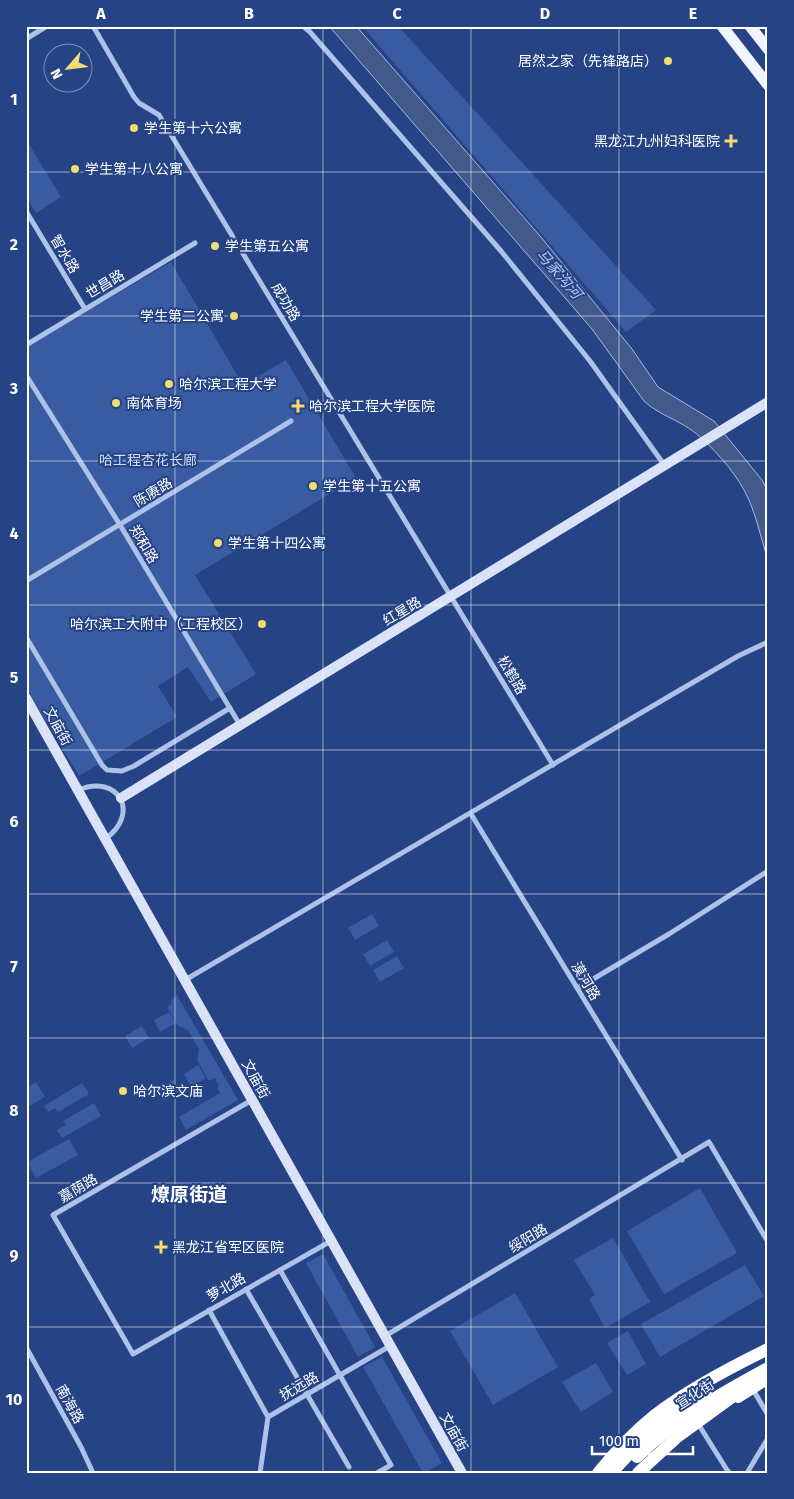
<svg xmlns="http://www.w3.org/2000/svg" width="794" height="1499" viewBox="0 0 794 1499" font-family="'Fira Sans','Noto Sans SC',sans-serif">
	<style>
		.green { fill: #395ba2 }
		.water { fill: #435989; stroke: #a3bae9 }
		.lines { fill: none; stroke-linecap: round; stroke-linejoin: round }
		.street { stroke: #aec1e8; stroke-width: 5 }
		.secondary { stroke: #d9e2f7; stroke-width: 10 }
		.primary { stroke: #f1f4fe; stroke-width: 11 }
		.highway { stroke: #fff; stroke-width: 12 }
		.grid { fill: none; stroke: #fff; stroke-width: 1; stroke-opacity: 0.55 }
		.poi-dot { fill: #f2dd72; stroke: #254385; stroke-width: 2 }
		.labels { text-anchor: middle; stroke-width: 4; stroke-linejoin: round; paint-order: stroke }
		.poi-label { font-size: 14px; fill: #fff; stroke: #254385; text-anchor: start }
		.street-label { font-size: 14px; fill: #fff; stroke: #254385 }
		.park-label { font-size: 14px; fill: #d2def6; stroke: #254385 }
		.water-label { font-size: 15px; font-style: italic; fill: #baccf0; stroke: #254385 }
		.district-label { font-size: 19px; font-weight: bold; fill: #fff; stroke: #254385 }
		.neatline { fill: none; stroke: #fff; stroke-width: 2 }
		.grid-label { font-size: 16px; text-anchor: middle; font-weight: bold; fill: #fff }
	</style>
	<rect width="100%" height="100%" fill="#254385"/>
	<g class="green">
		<polygon points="362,26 398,26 656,310 626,332"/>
		<polygon points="26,139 61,197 36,213 26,197"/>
		<polygon points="171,262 243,385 286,360 356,478 195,575 256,674 211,702 188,667 158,686 177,717 79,776 26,688 26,347"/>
		<polygon points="372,914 379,926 355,940 348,928"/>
		<polygon points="387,940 394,952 370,966 363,954"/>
		<polygon points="397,956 404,968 380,982 373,970"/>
		<polygon points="177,995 238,1100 186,1130 179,1117 220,1093 217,1088 219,1086 215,1078 209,1081 197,1060 199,1049 188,1030 178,1026 167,1007 172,1004 171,1000"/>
		<polygon points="169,1012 176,1023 160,1032 154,1020"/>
		<polygon points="142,1026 149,1038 132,1048 125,1036"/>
		<polygon points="198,1065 206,1078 191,1087 184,1074"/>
		<polygon points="173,1080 180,1091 164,1101 157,1089"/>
		<polygon points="36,1082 45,1097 26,1108 26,1088"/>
		<polygon points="82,1083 89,1094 58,1112 55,1108 48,1112 44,1106"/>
		<polygon points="94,1103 101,1116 62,1138 57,1130 66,1125 63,1121"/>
		<polygon points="69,1139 78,1155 36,1178 27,1162"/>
		<polygon points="700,1188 737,1253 664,1294 627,1231"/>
		<polygon points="613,1238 650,1302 605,1328 589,1299 595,1295 574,1260"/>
		<polygon points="323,1254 375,1347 358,1357 306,1263"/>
		<polygon points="745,1265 764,1296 660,1357 641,1324"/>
		<polygon points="515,1293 558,1367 493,1405 450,1331"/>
		<polygon points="628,1331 646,1364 627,1375 607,1343"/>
		<polygon points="382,1357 442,1463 425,1473 423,1473 363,1367"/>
		<polygon points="596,1363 613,1392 581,1412 562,1382"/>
	</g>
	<path class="water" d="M329,26h27l185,211 91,112 26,38 56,34 48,59 6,11v69c-7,-21 -13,-51 -24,-70 -10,-19 -33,-45 -50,-58 -15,-12 -35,-17 -50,-31l-52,-72z"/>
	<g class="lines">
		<g class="street">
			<polyline points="93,26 134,97 139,103 159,115 553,765"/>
			<polyline points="303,26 310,32 501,251 590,361 665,466"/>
			<polyline points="26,39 47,26"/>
			<polyline points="26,211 85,309"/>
			<polyline points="26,345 195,243"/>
			<polyline points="26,375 120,525 240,725"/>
			<polyline points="26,581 291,421"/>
			<polyline points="26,637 102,765 107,770 122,771 134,766 230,708"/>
			<path d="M78,790c41,-17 63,24 27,49"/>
			<polyline points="471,814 682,1160"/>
			<polyline points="185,980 738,656 768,642"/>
			<polyline points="578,988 669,934 768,871"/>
			<polyline points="252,1100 53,1215 133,1354 331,1241"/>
			<polyline points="280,1270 391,1465 377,1473"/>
			<polyline points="246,1289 349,1467"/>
			<polyline points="209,1310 268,1417"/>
			<polyline points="385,1336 709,1142 768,1242"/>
			<polyline points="26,1347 81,1447 93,1473"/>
			<polyline points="752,1388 768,1415"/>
			<polyline points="697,1422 727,1470 730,1473"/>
			<polyline points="260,1473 268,1417 390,1346"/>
			<polyline points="747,1473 768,1438"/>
		</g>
		<g class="secondary">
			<polyline points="26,698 462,1473"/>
			<polyline points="121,798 768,402"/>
		</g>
		<g class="primary">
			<polyline points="722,26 768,85"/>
			<polyline points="750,26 768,49"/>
		</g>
		<g class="highway">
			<polyline points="738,1397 768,1378"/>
			<path d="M637,1457c38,-38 85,-64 131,-89"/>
			<path d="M598,1473c17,-21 36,-41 57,-58 34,-26 74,-47 113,-66"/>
			<polyline points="611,1473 650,1432 706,1391"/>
			<polyline points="638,1473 676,1438 742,1390"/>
		</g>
	</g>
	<path class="grid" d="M175,26v1447M323,26v1447M471,26v1447M619,26v1447M26,172h742M26,316h742M26,461h742M26,605h742M26,750h742M26,894h742M26,1038h742M26,1183h742M26,1327h742"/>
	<g class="poi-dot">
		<circle cx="668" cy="61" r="5"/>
		<circle cx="134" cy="128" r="5"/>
		<path d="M728.5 133.5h5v5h5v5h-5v5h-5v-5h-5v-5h5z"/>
		<circle cx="75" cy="169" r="5"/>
		<circle cx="215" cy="246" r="5"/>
		<circle cx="234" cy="316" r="5"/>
		<circle cx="169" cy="384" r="5"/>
		<circle cx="116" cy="403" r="5"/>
		<path d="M295.5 398.5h5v5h5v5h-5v5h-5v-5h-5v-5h5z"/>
		<circle cx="313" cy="486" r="5"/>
		<circle cx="218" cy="543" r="5"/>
		<circle cx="262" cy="624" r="5"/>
		<circle cx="123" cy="1091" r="5"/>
		<path d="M158.5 1239.5h5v5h5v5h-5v5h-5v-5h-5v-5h5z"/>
	</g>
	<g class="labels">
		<g class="poi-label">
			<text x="658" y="66" text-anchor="end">居然之家（先锋路店）</text>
			<text x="144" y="133">学生第十六公寓</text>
			<text x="720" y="146" text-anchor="end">黑龙江九州妇科医院</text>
			<text x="85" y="174">学生第十八公寓</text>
			<text x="225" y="251">学生第五公寓</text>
			<text x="224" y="321" text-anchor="end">学生第二公寓</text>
			<text x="179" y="389">哈尔滨工程大学</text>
			<text x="126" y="408">南体育场</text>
			<text x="309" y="411">哈尔滨工程大学医院</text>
			<text x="323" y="491">学生第十五公寓</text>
			<text x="228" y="548">学生第十四公寓</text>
			<text x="252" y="629" text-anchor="end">哈尔滨工大附中（工程校区）</text>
			<text x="133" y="1096">哈尔滨文庙</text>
			<text x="172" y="1252">黑龙江省军区医院</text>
		</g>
		<g class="street-label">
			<text transform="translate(65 254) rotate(59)" y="5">智水路</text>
			<text transform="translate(105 284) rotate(-31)" y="5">世昌路</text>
			<text transform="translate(286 302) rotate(59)" y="5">成功路</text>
			<text transform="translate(153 492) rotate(-31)" y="5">陈赓路</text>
			<text transform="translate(144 544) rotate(59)" y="5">郑和路</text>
			<text transform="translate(402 611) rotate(-31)" y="5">红星路</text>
			<text transform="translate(512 675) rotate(59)" y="5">松鹤路</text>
			<text transform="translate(58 726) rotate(61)" y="5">文庙街</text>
			<text transform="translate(586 981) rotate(59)" y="5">漠河路</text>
			<text transform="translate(256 1079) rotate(61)" y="5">文庙街</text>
			<text transform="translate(78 1188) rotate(-30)" y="5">嘉荫路</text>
			<text transform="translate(528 1238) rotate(-31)" y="5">绥阳路</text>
			<text transform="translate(226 1287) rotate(-30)" y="5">萝北路</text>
			<text transform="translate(299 1386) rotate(-30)" y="5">抚远路</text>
			<text transform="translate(695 1394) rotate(-33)" y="5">宣化街</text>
			<text transform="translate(70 1404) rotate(61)" y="5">南海路</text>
			<text transform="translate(454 1432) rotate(61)" y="5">文庙街</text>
		</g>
		<g class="park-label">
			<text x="148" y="465">哈工程杏花长廊</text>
		</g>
		<g class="water-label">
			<text transform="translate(559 274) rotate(49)" y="5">马家沟河</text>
		</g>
		<g class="district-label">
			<text x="189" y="1201">燎原街道</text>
		</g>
	</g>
	<rect width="794" height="1499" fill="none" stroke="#254385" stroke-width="55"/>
	<g transform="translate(68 68) rotate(242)"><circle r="24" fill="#254385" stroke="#7c8eb6"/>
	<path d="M0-4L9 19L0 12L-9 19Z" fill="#f2dd72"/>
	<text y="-8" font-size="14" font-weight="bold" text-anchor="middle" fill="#ffffff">N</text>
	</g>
	<path d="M592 1446v8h101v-8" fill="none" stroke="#ffffff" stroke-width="2.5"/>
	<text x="599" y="1446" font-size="15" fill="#ffffff" stroke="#254385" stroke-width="4" paint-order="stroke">100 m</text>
	<rect x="28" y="28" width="738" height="1444" class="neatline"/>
	<g class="grid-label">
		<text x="101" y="19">A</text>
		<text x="249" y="19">B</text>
		<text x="397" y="19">C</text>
		<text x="545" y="19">D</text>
		<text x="693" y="19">E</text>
		<text x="14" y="105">1</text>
		<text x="14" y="250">2</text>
		<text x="14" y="394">3</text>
		<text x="14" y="539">4</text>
		<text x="14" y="683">5</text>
		<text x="14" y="827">6</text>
		<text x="14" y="972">7</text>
		<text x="14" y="1116">8</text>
		<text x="14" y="1261">9</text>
		<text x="14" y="1405">10</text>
	</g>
</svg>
